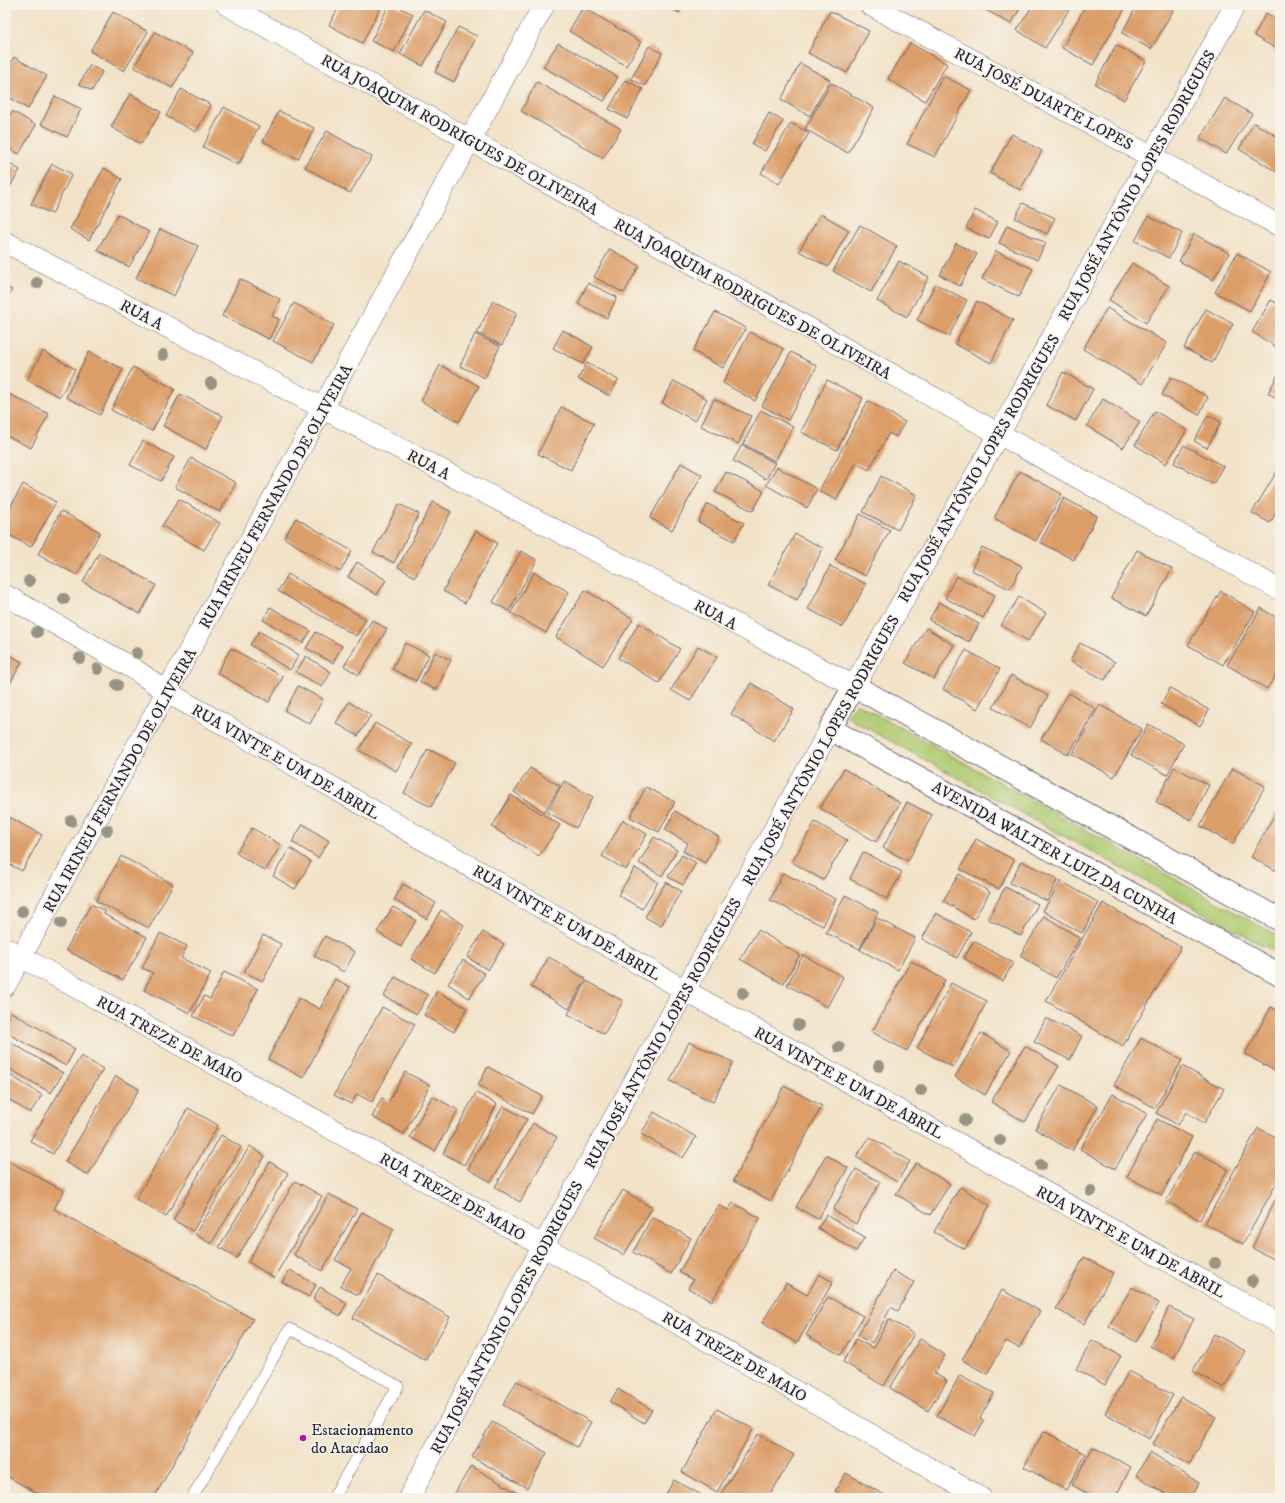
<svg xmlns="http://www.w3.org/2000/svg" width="1285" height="1503" viewBox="0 0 1285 1503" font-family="'IM FELL DW Pica',serif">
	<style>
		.green { fill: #b0cb72; stroke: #697656 }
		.building { fill: #db9e69 }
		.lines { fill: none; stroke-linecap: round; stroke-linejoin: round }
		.lane-casing { stroke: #6b656c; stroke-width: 12 }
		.street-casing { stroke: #6b656c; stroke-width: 22 }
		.secondary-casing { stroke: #6b656c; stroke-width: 24 }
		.lane { stroke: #fff; stroke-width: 11 }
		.street { stroke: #fff; stroke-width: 21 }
		.secondary { stroke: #fff; stroke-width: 22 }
		.tree { fill: #979483 }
		.poi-dot { fill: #b5179e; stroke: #f7f3e8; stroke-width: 1.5 }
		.labels { text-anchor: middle; stroke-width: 3; stroke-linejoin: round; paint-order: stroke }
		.street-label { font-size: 16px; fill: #22223b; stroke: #f7f3e8 }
		.poi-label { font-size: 16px; fill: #22223b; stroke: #f7f3e8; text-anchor: start }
	</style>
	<rect width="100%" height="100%" fill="#f7f3e8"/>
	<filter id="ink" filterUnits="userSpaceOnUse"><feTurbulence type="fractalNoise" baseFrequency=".025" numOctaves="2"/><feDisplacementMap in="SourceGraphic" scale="8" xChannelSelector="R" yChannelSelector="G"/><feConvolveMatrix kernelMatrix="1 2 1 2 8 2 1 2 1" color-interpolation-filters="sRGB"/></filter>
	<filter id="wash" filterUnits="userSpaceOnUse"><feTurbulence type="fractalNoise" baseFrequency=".012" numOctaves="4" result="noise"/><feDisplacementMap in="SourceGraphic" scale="16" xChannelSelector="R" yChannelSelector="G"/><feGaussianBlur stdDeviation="0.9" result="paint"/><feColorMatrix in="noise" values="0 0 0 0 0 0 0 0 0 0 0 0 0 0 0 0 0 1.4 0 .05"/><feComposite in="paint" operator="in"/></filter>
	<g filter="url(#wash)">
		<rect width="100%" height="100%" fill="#f2e2c7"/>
		<polygon class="green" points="856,703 1280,937 1280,955 847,717"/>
		<g id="blocks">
			<g class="building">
				<polygon points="340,5 377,5 381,7 362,43 329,25"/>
				<polygon points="389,5 394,5 413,14 394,52 371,41"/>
				<polygon points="664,5 683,5 679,13"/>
				<polygon points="986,5 1022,5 1011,24 984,9"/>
				<polygon points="1033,5 1072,5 1045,48 1017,30"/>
				<polygon points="1086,5 1127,5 1093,65 1062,48"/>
				<polygon points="1137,5 1167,5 1174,9 1151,49 1122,33"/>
				<polygon points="583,7 641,42 626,66 569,31"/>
				<polygon points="424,10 447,22 423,66 400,54"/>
				<polygon points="830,11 869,31 847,73 808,53"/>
				<polygon points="113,12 148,32 124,71 90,51"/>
				<polygon points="1266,13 1280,21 1280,51 1254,36"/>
				<polygon points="458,27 477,36 454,82 435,72"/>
				<polygon points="155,32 193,53 172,88 134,67"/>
				<polygon points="558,43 618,77 604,101 543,67"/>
				<polygon points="910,43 947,64 925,101 888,79"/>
				<polygon points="1116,45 1146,61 1124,100 1095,84"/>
				<polygon points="649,46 662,53 645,86 631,79"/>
				<polygon points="14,57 47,76 28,109 5,95 5,73"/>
				<polygon points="800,63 830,80 810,116 781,100"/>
				<polygon points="90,65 102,72 92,91 79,84"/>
				<polygon points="943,76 971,90 935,157 907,144"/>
				<polygon points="625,80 643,89 627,119 609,109"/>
				<polygon points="537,82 621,129 603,158 521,111"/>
				<polygon points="831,83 874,108 848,153 805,129"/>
				<polygon points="181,89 211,105 196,132 166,116"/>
				<polygon points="130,94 161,112 141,144 111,127"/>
				<polygon points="55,96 81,109 67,137 41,124"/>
				<polygon points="1225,98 1252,114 1226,154 1200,138"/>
				<polygon points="224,107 259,126 238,165 203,147"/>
				<polygon points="12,111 36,125 19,154 5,146 5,123"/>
				<polygon points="279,111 314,128 298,159 263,141"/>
				<polygon points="769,113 783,121 765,151 752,144"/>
				<polygon points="791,123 809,133 779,184 761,173"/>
				<polygon points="1254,123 1280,138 1280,167 1277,172 1239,149"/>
				<polygon points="327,131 372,157 350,193 305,167"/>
				<polygon points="1012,134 1042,151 1020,190 990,173"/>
				<polygon points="5,161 20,170 5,195"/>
				<polygon points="52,164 72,174 52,214 31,204"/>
				<polygon points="104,168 122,179 89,240 70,229"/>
				<polygon points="1023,203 1055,218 1047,234 1015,218"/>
				<polygon points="975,210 998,222 989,239 966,228"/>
				<polygon points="118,214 149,232 129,267 97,250"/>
				<polygon points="821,214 849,230 828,267 799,251"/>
				<polygon points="1148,216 1182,233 1169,258 1135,241"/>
				<polygon points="860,225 897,246 871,292 833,271"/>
				<polygon points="1007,225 1046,243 1037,260 999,243"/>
				<polygon points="160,229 198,246 174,296 136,278"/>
				<polygon points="1194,234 1229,253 1213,280 1179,261"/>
				<polygon points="956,243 977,254 960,286 940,275"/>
				<polygon points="610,249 639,266 624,293 594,277"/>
				<polygon points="996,251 1033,269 1019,297 982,279"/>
				<polygon points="1237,253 1271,272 1250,311 1215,292"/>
				<polygon points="899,261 929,277 907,317 877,301"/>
				<polygon points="1132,263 1169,286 1146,323 1109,300"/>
				<polygon points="240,279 280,299 272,316 279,319 269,339 222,316"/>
				<polygon points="588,283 617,297 607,318 578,304"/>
				<polygon points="935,284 967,300 949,336 917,320"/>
				<polygon points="5,286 12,290 5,302"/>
				<polygon points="1271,300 1280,305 1280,345 1278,348 1252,332"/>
				<polygon points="493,301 517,313 502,345 477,333"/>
				<polygon points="977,301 1013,320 991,363 955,344"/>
				<polygon points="294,303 334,325 313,362 273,341"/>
				<polygon points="1107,308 1167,343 1142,384 1083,349"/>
				<polygon points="1206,309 1233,324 1212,363 1184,348"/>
				<polygon points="715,312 746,328 723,368 693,351"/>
				<polygon points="563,330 593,347 583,364 553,348"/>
				<polygon points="750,332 784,349 755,401 723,383"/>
				<polygon points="475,334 500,346 485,378 460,366"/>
				<polygon points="43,351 75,369 60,397 27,380"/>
				<polygon points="89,352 123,369 100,415 66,397"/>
				<polygon points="791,352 817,366 788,420 762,406"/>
				<polygon points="587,363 618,380 610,396 578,379"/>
				<polygon points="440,365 479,386 459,422 421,401"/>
				<polygon points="133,367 175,389 152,431 111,410"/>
				<polygon points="1280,371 1280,400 1268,393"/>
				<polygon points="1063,372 1093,389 1076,421 1046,405"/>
				<polygon points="1171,377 1208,397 1199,415 1162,395"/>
				<polygon points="827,380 863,398 837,450 801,432"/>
				<polygon points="674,381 707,399 695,421 662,403"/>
				<polygon points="9,394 49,414 31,448 5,435 5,401"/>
				<polygon points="180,394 223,416 206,449 163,426"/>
				<polygon points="714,399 751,416 738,444 701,426"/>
				<polygon points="1103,399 1140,422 1123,448 1087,426"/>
				<polygon points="868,401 905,422 896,437 889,433 869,470 856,463 836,500 819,491"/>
				<polygon points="561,407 594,423 571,470 538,454"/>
				<polygon points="761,410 793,427 775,461 743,444"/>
				<polygon points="1155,411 1187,430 1166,464 1135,445"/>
				<polygon points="1208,415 1221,422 1207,448 1194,441"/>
				<polygon points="143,441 174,457 161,481 130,465"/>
				<polygon points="742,445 775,463 766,479 733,461"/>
				<polygon points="1184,445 1223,466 1213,484 1174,463"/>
				<polygon points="191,458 236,483 220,512 175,487"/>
				<polygon points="681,463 702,475 672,530 650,518"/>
				<polygon points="1280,466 1280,506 1270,523 1252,513"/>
				<polygon points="777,467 817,489 807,508 766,485"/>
				<polygon points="1020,471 1062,494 1036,541 994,518"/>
				<polygon points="726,472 764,491 753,511 715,492"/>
				<polygon points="881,476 917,495 898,530 863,512"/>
				<polygon points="23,484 56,502 31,547 5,533 5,517"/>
				<polygon points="1064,498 1097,516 1074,560 1040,542"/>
				<polygon points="179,499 220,523 204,550 162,526"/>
				<polygon points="433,502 451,512 415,577 398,567"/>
				<polygon points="399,504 419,514 394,563 373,552"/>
				<polygon points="708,504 744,523 734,541 698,522"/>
				<polygon points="61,511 100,532 77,575 38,554"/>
				<polygon points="860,514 890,530 865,576 835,560"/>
				<polygon points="296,518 352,551 340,572 284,538"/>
				<polygon points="476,531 497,543 465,603 443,591"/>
				<polygon points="795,534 823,548 797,600 768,585"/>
				<polygon points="982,547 1022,566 1010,589 971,570"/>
				<polygon points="1137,550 1172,569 1146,616 1111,598"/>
				<polygon points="521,551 537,560 509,611 493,602"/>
				<polygon points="99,553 156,585 140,614 83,582"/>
				<polygon points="357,562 386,580 377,595 348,577"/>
				<polygon points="830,566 866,584 843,627 808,609"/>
				<polygon points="534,572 569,592 546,633 511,613"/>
				<polygon points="288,574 366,619 356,636 278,591"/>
				<polygon points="956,576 995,595 983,618 945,598"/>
				<polygon points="585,590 633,619 603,666 556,637"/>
				<polygon points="1221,591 1255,612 1223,665 1188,645"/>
				<polygon points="1019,597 1046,613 1028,641 1001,625"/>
				<polygon points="939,602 979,624 969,642 929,620"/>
				<polygon points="270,607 311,631 303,643 263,620"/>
				<polygon points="1261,608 1280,620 1280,668 1267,689 1227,665"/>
				<polygon points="372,620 387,629 359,675 344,666"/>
				<polygon points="639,623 680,649 659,683 618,658"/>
				<polygon points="926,628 954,645 934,679 905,663"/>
				<polygon points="259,631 299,655 290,670 250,645"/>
				<polygon points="316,632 342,646 333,663 306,648"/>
				<polygon points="405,643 429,655 416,681 392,669"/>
				<polygon points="1080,643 1115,662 1105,680 1070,661"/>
				<polygon points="698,646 717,657 690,701 671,690"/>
				<polygon points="231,648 283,677 269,702 217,673"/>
				<polygon points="966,650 1000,669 977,709 943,689"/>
				<polygon points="5,652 22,662 5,692"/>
				<polygon points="435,652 451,660 436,690 420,682"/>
				<polygon points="306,656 331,672 322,687 296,672"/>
				<polygon points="1011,675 1048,696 1030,728 993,708"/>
				<polygon points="751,683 794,709 774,741 731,714"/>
				<polygon points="298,686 323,699 310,724 285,711"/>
				<polygon points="1170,688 1209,710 1200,726 1161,704"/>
				<polygon points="1069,693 1096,709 1068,755 1041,739"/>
				<polygon points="349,702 371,715 358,736 336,723"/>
				<polygon points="1100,705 1142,729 1114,777 1072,754"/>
				<polygon points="375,723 412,744 396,771 359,750"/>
				<polygon points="1148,724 1184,744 1167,775 1131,755"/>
				<polygon points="428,749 455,763 431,807 404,793"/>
				<polygon points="1174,767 1209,785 1191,820 1156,802"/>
				<polygon points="530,768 560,786 544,812 514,792"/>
				<polygon points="1232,768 1265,786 1233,844 1200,826"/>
				<polygon points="844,769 900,803 876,842 820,808"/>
				<polygon points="564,781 593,797 576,828 547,812"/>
				<polygon points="646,787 675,802 659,832 630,817"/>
				<polygon points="511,795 560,825 539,856 492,827"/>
				<polygon points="907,802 932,815 908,861 883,848"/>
				<polygon points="675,811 719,837 705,863 683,851 688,843 665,830"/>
				<polygon points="1276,812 1280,814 1280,867 1277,871 1251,857"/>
				<polygon points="5,815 42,835 22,871 5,862"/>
				<polygon points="623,820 647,834 626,870 602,856"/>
				<polygon points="815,822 847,840 823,880 792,862"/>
				<polygon points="303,824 329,841 318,858 292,842"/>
				<polygon points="252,828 281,845 265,871 236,853"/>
				<polygon points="654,837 677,850 662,876 639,863"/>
				<polygon points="976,839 1014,860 999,889 960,869"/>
				<polygon points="290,848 311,862 295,889 273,876"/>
				<polygon points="863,852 902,872 887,899 850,879"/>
				<polygon points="682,855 696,863 683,885 668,877"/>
				<polygon points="121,856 173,884 149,928 96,901"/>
				<polygon points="1021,861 1058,879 1047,901 1010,883"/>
				<polygon points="635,868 658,882 642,909 618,895"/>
				<polygon points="783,873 836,899 823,926 770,900"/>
				<polygon points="959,874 990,892 974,919 943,901"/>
				<polygon points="1061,881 1099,903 1082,933 1043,911"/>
				<polygon points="666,882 681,891 661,926 645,917"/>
				<polygon points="403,884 436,903 427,919 394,900"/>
				<polygon points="1005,887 1038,904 1021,936 988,919"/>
				<polygon points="845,895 878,912 860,949 826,933"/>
				<polygon points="1103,903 1181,947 1123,1046 1046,1001"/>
				<polygon points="91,904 105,911 104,914 147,937 123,980 66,950"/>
				<polygon points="393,907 416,920 401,947 377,932"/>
				<polygon points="441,910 464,925 435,973 411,959"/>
				<polygon points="936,913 971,932 957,958 922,939"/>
				<polygon points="1044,916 1080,938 1056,978 1020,956"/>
				<polygon points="877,918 915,938 898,970 860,950"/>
				<polygon points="758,930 800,955 783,984 740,959"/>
				<polygon points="483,932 504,944 488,970 467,957"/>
				<polygon points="160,933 187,946 181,958 211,973 190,1013 144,990 153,973 142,968"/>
				<polygon points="263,935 281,944 263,981 244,972"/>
				<polygon points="325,936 355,952 344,972 314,956"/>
				<polygon points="974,941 1013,963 1003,981 964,958"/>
				<polygon points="803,955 843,977 827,1007 787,985"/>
				<polygon points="549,957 586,979 569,1009 531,987"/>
				<polygon points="463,960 485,974 469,998 448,984"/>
				<polygon points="911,961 945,980 907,1051 872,1032"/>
				<polygon points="224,972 258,989 233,1036 193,1016 204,996 210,999"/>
				<polygon points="395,977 428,995 417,1014 384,996"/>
				<polygon points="335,979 350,987 303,1078 268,1059 299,998 320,1009"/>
				<polygon points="587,981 623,1001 604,1034 568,1014"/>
				<polygon points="951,983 987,1001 953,1067 917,1048"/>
				<polygon points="437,991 467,1008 454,1032 424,1015"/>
				<polygon points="382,1007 415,1024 372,1102 357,1094 351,1104 334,1095"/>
				<polygon points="1271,1007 1280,1012 1280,1074 1245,1054"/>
				<polygon points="11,1012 75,1049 66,1066 5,1032 5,1022"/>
				<polygon points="1046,1018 1082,1036 1070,1060 1034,1042"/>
				<polygon points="981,1033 1011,1051 985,1095 955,1077"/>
				<polygon points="1141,1038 1182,1060 1155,1108 1114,1085"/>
				<polygon points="5,1039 63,1073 51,1093 5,1066"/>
				<polygon points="689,1042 733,1062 713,1102 670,1081"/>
				<polygon points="1025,1046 1059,1066 1025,1122 991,1102"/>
				<polygon points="81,1056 103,1069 53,1154 30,1141"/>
				<polygon points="1182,1066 1224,1089 1204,1123 1186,1112 1178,1125 1156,1113"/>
				<polygon points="488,1067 542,1096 532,1114 478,1085"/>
				<polygon points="5,1072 42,1095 30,1113 5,1097"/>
				<polygon points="405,1072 430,1085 404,1134 372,1117 382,1098 389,1101"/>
				<polygon points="116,1076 139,1089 88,1175 65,1162"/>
				<polygon points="1061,1085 1098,1106 1072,1151 1035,1129"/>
				<polygon points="784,1086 822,1106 771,1201 733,1181"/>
				<polygon points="476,1093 497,1104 464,1165 443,1153"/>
				<polygon points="1113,1094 1147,1114 1115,1169 1080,1149"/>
				<polygon points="432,1096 458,1110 435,1151 410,1137"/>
				<polygon points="503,1106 527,1119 491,1182 468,1169"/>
				<polygon points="188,1108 218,1125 166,1217 136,1199"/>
				<polygon points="654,1112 696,1137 683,1158 641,1134"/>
				<polygon points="1157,1119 1192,1137 1162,1195 1127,1177"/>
				<polygon points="533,1123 557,1137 520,1202 495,1187"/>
				<polygon points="1258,1128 1280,1139 1280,1177 1243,1244 1205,1223"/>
				<polygon points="221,1135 241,1147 193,1231 173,1220"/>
				<polygon points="870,1137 910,1161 897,1182 856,1157"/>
				<polygon points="250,1146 265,1156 211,1244 195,1234"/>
				<polygon points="1195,1151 1228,1169 1200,1220 1166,1201"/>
				<polygon points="826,1155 848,1168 818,1219 796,1207"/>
				<polygon points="5,1159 64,1191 54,1209 253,1319 154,1498 46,1498 5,1475"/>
				<polygon points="270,1162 288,1173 237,1258 219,1247"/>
				<polygon points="916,1163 950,1184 930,1215 896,1194"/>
				<polygon points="856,1169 880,1182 856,1224 833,1210"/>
				<polygon points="295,1181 322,1196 274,1278 248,1262"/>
				<polygon points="960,1187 990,1205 965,1249 934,1232"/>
				<polygon points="623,1190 652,1208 624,1255 594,1238"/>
				<polygon points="329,1194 357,1209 322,1271 294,1255"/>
				<polygon points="1275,1200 1280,1203 1280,1262 1252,1248"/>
				<polygon points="733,1203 760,1218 712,1301 688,1288 693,1280 679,1272 719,1205 728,1210"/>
				<polygon points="362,1212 394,1229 358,1295 341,1286 351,1268 335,1260"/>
				<polygon points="826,1215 865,1237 856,1251 818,1228"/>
				<polygon points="652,1217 691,1238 671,1274 633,1252"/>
				<polygon points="1084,1257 1113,1273 1084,1324 1056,1309"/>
				<polygon points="290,1270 316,1285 309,1297 282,1282"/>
				<polygon points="893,1271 914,1282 898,1311 891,1307 872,1343 858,1336"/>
				<polygon points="819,1274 833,1282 797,1343 762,1323 786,1283 807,1295"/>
				<polygon points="378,1275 450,1317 425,1360 353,1318"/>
				<polygon points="320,1287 347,1303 340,1316 313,1299"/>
				<polygon points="1132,1287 1159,1303 1136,1342 1109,1326"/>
				<polygon points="1002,1290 1040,1311 1019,1348 1006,1341 987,1374 962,1360"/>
				<polygon points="828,1297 863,1316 841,1355 806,1335"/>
				<polygon points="1169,1307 1194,1319 1174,1358 1150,1346"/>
				<polygon points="889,1319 914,1334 884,1386 843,1362 856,1339 873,1348"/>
				<polygon points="1214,1334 1245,1351 1224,1388 1193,1371"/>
				<polygon points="920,1339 945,1355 934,1373 947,1381 928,1411 890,1388"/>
				<polygon points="1092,1340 1121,1356 1105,1385 1076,1369"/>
				<polygon points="1129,1371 1173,1395 1149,1439 1105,1413"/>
				<polygon points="960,1375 994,1393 980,1418 984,1421 975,1436 937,1416"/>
				<polygon points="517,1381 591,1422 577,1447 503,1405"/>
				<polygon points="618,1389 652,1410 644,1423 610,1402"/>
				<polygon points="1181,1397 1216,1417 1189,1465 1153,1444"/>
				<polygon points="717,1409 753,1429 717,1492 682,1472"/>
				<polygon points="492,1422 547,1453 527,1488 472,1457"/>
				<polygon points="1044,1431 1086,1454 1066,1490 1024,1467"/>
				<polygon points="758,1434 794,1455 768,1498 721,1498 719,1497"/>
				<polygon points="1093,1447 1131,1467 1115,1498 1096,1498 1072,1485"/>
				<polygon points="1150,1452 1199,1483 1190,1498 1172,1498 1136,1475"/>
				<polygon points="471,1466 526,1498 452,1498"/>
				<polygon points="846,1473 886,1496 885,1498 847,1498 835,1491"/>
				<polygon points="674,1480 707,1498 668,1498 665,1496"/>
			</g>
		</g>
	</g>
	<g filter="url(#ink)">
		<use href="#blocks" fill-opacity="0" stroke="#6b656c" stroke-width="1"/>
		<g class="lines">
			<g class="lane-casing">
				<polyline id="lane" points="192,1498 290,1329 398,1386 333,1498"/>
			</g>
			<g class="street-casing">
				<g id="street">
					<polyline points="227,5 1280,590"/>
					<polyline points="870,5 1280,226"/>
					<polyline points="5,242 854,686 999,434 1235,5"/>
					<polyline points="5,595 134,669 167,692 686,991 1280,1324"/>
					<polyline points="5,948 543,1246 981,1498"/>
					<polyline points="5,986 544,5"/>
					<polyline points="409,1498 543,1246 830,729"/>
				</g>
			</g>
			<g class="secondary-casing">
				<polyline id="secondary" points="1280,920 854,686 830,729 1280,975"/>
			</g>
			<use href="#lane" class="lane"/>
			<use href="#street" class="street"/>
			<use href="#secondary" class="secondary"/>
		</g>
		<g class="tree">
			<circle cx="37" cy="283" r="6"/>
			<circle cx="163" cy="355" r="6"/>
			<circle cx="211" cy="383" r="6"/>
			<circle cx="29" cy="581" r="6"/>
			<circle cx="64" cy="599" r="6"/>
			<circle cx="37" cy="632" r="6"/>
			<circle cx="137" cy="653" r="6"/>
			<circle cx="80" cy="658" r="6"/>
			<circle cx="98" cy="669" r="6"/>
			<circle cx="117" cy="685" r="6"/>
			<circle cx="71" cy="821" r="6"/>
			<circle cx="107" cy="830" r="6"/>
			<circle cx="22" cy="911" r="6"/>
			<circle cx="61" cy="923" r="6"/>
			<circle cx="743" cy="993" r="6"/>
			<circle cx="798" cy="1025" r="6"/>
			<circle cx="839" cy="1047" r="6"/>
			<circle cx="879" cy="1066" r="6"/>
			<circle cx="921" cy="1090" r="6"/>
			<circle cx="965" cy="1120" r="6"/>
			<circle cx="1000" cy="1140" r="6"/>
			<circle cx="1041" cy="1165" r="6"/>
			<circle cx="1091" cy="1191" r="6"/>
			<circle cx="1215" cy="1263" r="6"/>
			<circle cx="1252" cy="1281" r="6"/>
		</g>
	</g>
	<circle class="poi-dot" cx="303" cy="1438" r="4"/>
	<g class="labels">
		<g class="street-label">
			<text transform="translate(1044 98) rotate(28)" y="6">RUA JOSÉ DUARTE LOPES</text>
			<text transform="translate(460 134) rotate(29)" y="6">RUA JOAQUIM RODRIGUES DE OLIVEIRA</text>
			<text transform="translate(1136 185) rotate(-61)" y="6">RUA JOSÉ ANTÔNIO LOPES RODRIGUES</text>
			<text transform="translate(753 298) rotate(29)" y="6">RUA JOAQUIM RODRIGUES DE OLIVEIRA</text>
			<text transform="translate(142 314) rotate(28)" y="6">RUA A</text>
			<text transform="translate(429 464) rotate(28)" y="6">RUA A</text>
			<text transform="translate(978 468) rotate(-60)" y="6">RUA JOSÉ ANTÔNIO LOPES RODRIGUES</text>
			<text transform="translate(275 496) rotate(-61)" y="6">RUA IRINEU FERNANDO DE OLIVEIRA</text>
			<text transform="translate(716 614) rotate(28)" y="6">RUA A</text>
			<text transform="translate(820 750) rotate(-61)" y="6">RUA JOSÉ ANTÔNIO LOPES RODRIGUES</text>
			<text transform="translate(286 761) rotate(30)" y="6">RUA VINTE E UM DE ABRIL</text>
			<text transform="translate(119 780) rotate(-61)" y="6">RUA IRINEU FERNANDO DE OLIVEIRA</text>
			<text transform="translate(1055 852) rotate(29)" y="6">AVENIDA WALTER LUIZ DA CUNHA</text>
			<text transform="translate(567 922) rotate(30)" y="6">RUA VINTE E UM DE ABRIL</text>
			<text transform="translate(662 1033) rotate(-61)" y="6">RUA JOSÉ ANTÔNIO LOPES RODRIGUES</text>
			<text transform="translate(170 1039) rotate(29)" y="6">RUA TREZE DE MAIO</text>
			<text transform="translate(849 1082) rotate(29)" y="6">RUA VINTE E UM DE ABRIL</text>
			<text transform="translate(453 1196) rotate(29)" y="6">RUA TREZE DE MAIO</text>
			<text transform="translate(1131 1241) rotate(29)" y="6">RUA VINTE E UM DE ABRIL</text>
			<text transform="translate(506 1317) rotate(-62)" y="6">RUA JOSÉ ANTÔNIO LOPES RODRIGUES</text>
			<text transform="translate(735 1356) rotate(30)" y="6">RUA TREZE DE MAIO</text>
		</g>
		<g class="poi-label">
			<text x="311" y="1435">Estacionamento<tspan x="311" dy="18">do Atacadao</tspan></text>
		</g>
	</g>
	<rect width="1285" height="1503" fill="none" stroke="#f7f3e8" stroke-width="20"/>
</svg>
